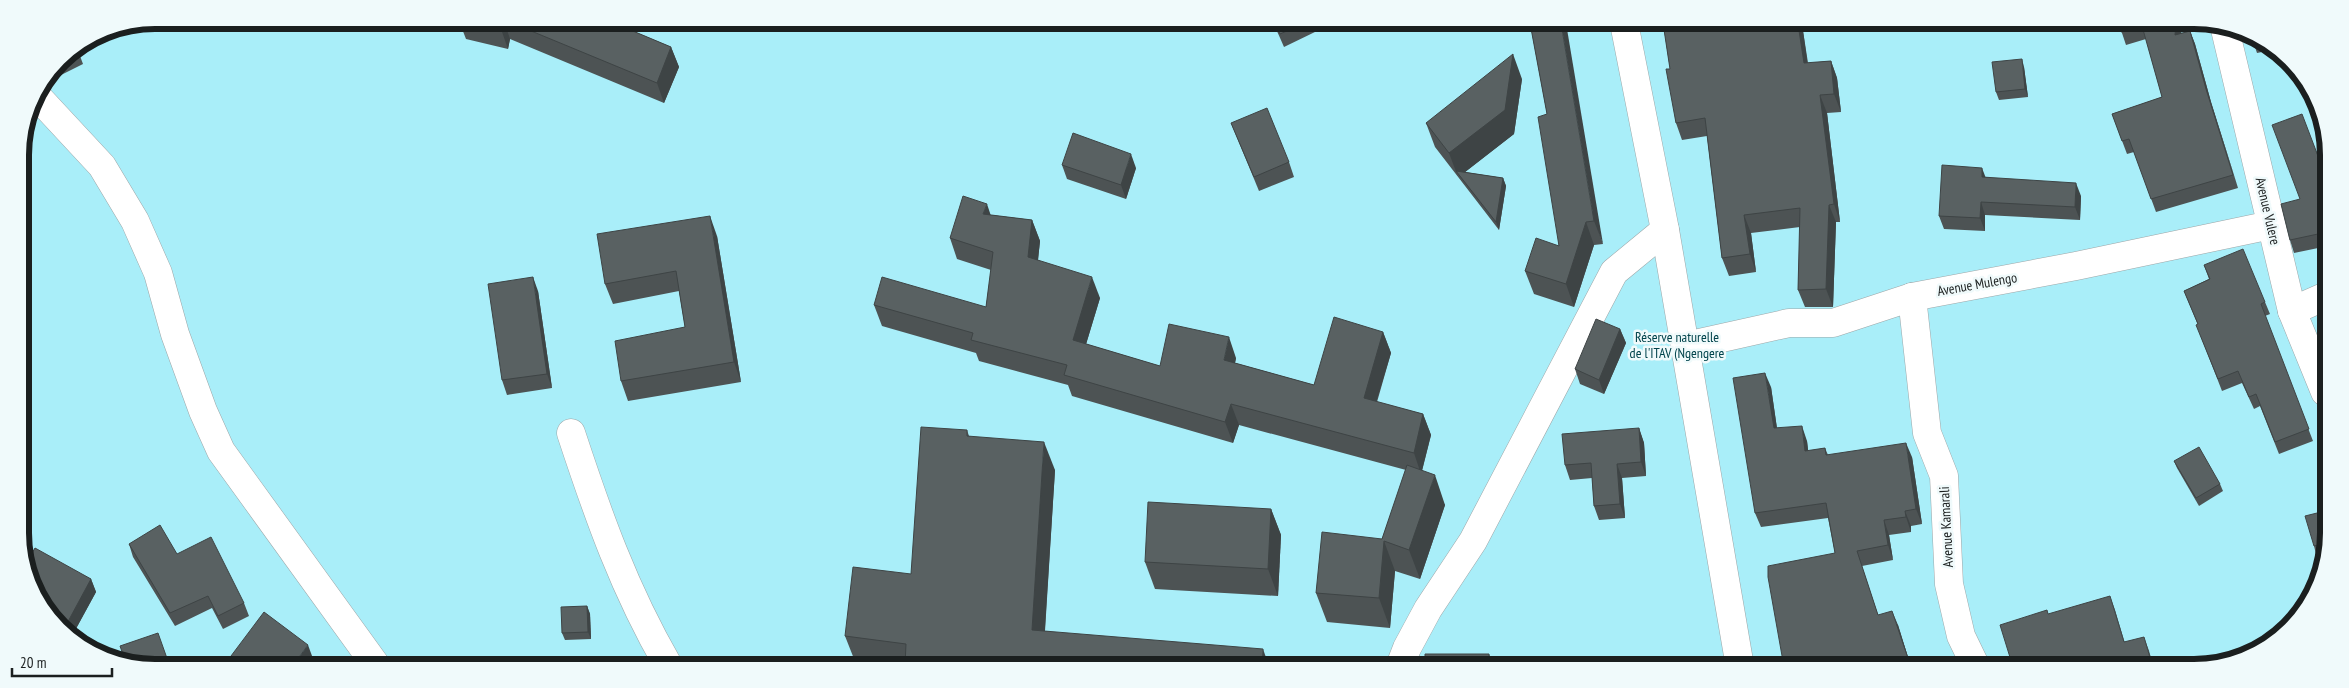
<svg xmlns="http://www.w3.org/2000/svg" width="2349" height="688" viewBox="0 0 2349 688" font-family="'PT Sans Narrow',sans-serif">
	<style>
		.green { fill: #a9eef9 }
		.lines { fill: none; stroke-linecap: round; stroke-linejoin: round }
		.minor-casing { stroke: #9da6a8; stroke-width: 29 }
		.secondary-casing { stroke: #9da6a8; stroke-width: 29 }
		.minor { stroke: #fff; stroke-width: 28 }
		.secondary { stroke: #fff; stroke-width: 28 }
		.wall { fill: #4d5354 }
		.shaded-wall { fill: #3e4445 }
		.building { fill: #596162; stroke: #3e4445 }
		.labels { text-anchor: middle; stroke-width: 5; stroke-linejoin: round; paint-order: stroke }
		.street-label { font-size: 14px; fill: #1b1f1f; stroke: #f0fafb }
		.park-label { font-size: 14px; fill: #00434b; stroke: #f0fafb }
		.rim { fill: none; stroke: #1b1f1f; stroke-width: 6 }
	</style>
	<rect width="100%" height="100%" fill="#f0fafb"/>
	<polygon class="green" points="155,20 2229,25 2290,60 2326,129 2324,568 2306,608 2276,640 2203,668 120,663 59,628 23,559 20,146 30,103 60,59 104,30"/>
	<g class="lines">
		<g class="minor-casing">
			<g id="minor">
				<polyline points="2224,25 2292,311 2325,392"/>
				<polyline points="36,95 102,166 135,221 158,273 175,334 203,411 221,451 375,664"/>
				<polyline points="1912,297 1927,433 1944,476 1949,584 1961,636 1976,667"/>
				<polyline points="2292,311 2326,296"/>
				<polyline points="1686,346 1789,323 1833,323 1912,297 2076,266 2271,225"/>
				<path d="M571,433c27,82 53,156 97,232"/>
				<polyline points="1400,666 1407,648 1428,609 1473,541 1614,272 1665,230"/>
			</g>
		</g>
		<g class="secondary-casing">
			<polyline id="secondary" points="1624,23 1665,230 1740,667"/>
		</g>
		<use href="#minor" class="minor"/>
		<use href="#secondary" class="secondary"/>
	</g>
	<g class="wall">
		<polygon points="459,21 609,21 671,47 679,67 664,103 510,39 508,49 466,39"/>
		<polygon points="1273,22 1314,23 1317,31 1284,47"/>
		<polygon points="1530,23 1603,244 1594,245 1574,307 1534,294 1525,271 1559,246 1547,114"/>
		<polygon points="1663,23 1802,24 1808,63 1831,61 1837,78 1841,112 1827,113 1840,222 1836,222 1833,307 1805,307 1798,290 1800,227 1751,233 1756,272 1729,276 1722,258 1707,136 1682,140 1676,123 1670,69"/>
		<polygon points="2119,24 2182,24 2181,33 2190,31 2195,44 2211,102 2238,188 2156,212 2134,152 2127,154 2112,114 2162,97 2146,39 2126,45"/>
		<polygon points="2252,38 2272,50 2257,53"/>
		<polygon points="80,56 83,64 51,80 49,75 60,59"/>
		<polygon points="2024,67 2028,97 1999,100 1996,92"/>
		<polygon points="1522,79 1514,134 1465,172 1503,178 1506,186 1499,230 1435,147 1426,123"/>
		<polygon points="1231,123 1289,162 1294,177 1259,191"/>
		<polygon points="1062,165 1136,168 1126,199 1067,179"/>
		<polygon points="1986,177 2081,196 2080,220 1985,215 1985,231 1944,229 1939,216"/>
		<polygon points="2326,177 2326,256 2323,247 2294,253 2290,240 2300,200"/>
		<polygon points="991,215 1032,220 1040,241 1038,260 1100,298 1086,344 1160,366 1236,358 1235,363 1314,385 1383,332 1391,353 1377,402 1423,414 1431,435 1422,471 1445,505 1420,579 1395,571 1390,628 1327,622 1316,593 1382,539 1406,470 1239,425 1233,443 1072,396 1068,385 979,361 976,353 882,326 874,305 986,307 991,270 957,259 950,238"/>
		<polygon points="717,236 741,382 628,401 621,381 685,327 679,291 613,304 605,284"/>
		<polygon points="2204,265 2265,302 2270,314 2265,316 2313,441 2279,454 2260,406 2254,409 2242,383 2222,391 2201,337 2198,325 2184,291 2209,279"/>
		<polygon points="538,291 552,388 507,395 502,380"/>
		<polygon points="1620,329 1626,343 1604,394 1580,384 1575,369"/>
		<polygon points="1771,387 1777,428 1807,441 1808,451 1825,448 1828,455 1912,457 1922,524 1911,526 1911,532 1889,535 1893,560 1862,566 1878,615 1898,625 1911,667 1784,667 1835,553 1828,518 1761,527 1755,513"/>
		<polygon points="1639,428 1644,443 1646,476 1622,478 1625,518 1599,520 1594,506 1592,478 1570,480 1565,465"/>
		<polygon points="967,430 969,436 1055,470 1045,631 1269,666 861,665 856,664 845,636 911,574"/>
		<polygon points="2174,461 2220,484 2223,491 2199,506 2177,468"/>
		<polygon points="1271,509 1281,535 1278,596 1155,589 1145,562"/>
		<polygon points="2325,511 2325,552 2316,554 2314,546"/>
		<polygon points="129,544 177,554 244,603 249,616 223,629 212,608 175,626 133,557"/>
		<polygon points="31,555 91,579 96,592 72,636 59,628 23,559"/>
		<polygon points="587,606 590,614 591,639 565,640 562,633"/>
	</g>
	<g class="shaded-wall">
		<polygon points="503,21 504,21 510,39 508,49 501,29"/>
		<polygon points="1561,23 1566,23 1603,244 1594,221"/>
		<polygon points="1798,24 1802,24 1810,81 1804,63"/>
		<polygon points="2176,24 2182,24 2180,48 2175,35"/>
		<polygon points="2190,31 2195,44 2211,102 2238,188 2206,89"/>
		<polygon points="671,47 679,67 664,103 657,83"/>
		<polygon points="1513,54 1522,79 1514,134 1460,176 1456,171 1458,177 1449,153"/>
		<polygon points="2022,59 2024,67 2028,97 2025,89"/>
		<polygon points="1831,61 1837,78 1841,112 1834,94"/>
		<polygon points="1820,95 1827,113 1840,222 1834,204"/>
		<polygon points="1131,154 1136,168 1126,199 1121,185"/>
		<polygon points="1982,168 1987,181 1982,177"/>
		<polygon points="1503,178 1506,186 1499,230 1496,222"/>
		<polygon points="2076,183 2081,196 2080,220 2075,207"/>
		<polygon points="1981,202 1985,215 1985,231 1980,218"/>
		<polygon points="987,204 994,225 983,214"/>
		<polygon points="1829,205 1836,222 1833,307 1826,289"/>
		<polygon points="1744,215 1751,233 1756,272 1750,254"/>
		<polygon points="710,216 717,236 741,382 734,362"/>
		<polygon points="1032,220 1040,241 1036,278 1028,257"/>
		<polygon points="1586,222 1594,245 1574,307 1566,284"/>
		<polygon points="21,271 22,275 21,284"/>
		<polygon points="533,277 538,291 552,388 547,374"/>
		<polygon points="1092,277 1100,298 1081,361 1073,340"/>
		<polygon points="1620,329 1626,343 1604,394 1599,380"/>
		<polygon points="1383,332 1391,353 1371,419 1364,398"/>
		<polygon points="1229,337 1236,358 1231,381 1224,360"/>
		<polygon points="1765,373 1771,387 1779,443 1774,428"/>
		<polygon points="1231,404 1239,425 1233,443 1225,422"/>
		<polygon points="1423,414 1431,435 1421,474 1414,453"/>
		<polygon points="1802,426 1807,441 1810,466 1805,451"/>
		<polygon points="1639,428 1644,443 1646,476 1641,462"/>
		<polygon points="1044,442 1055,470 1043,658 1032,630"/>
		<polygon points="1906,443 1912,457 1922,524 1916,509"/>
		<polygon points="1617,464 1622,478 1625,518 1620,504"/>
		<polygon points="1435,475 1445,505 1420,579 1409,550"/>
		<polygon points="1271,509 1281,535 1278,596 1268,569"/>
		<polygon points="1905,511 1911,526 1911,532 1906,517"/>
		<polygon points="1884,520 1889,535 1893,560 1888,545"/>
		<polygon points="1384,541 1395,571 1390,628 1379,598"/>
		<polygon points="91,579 96,592 72,636 65,632 64,629"/>
		<polygon points="2110,596 2115,610 2129,657 2124,642"/>
		<polygon points="587,606 590,614 591,639 588,632"/>
		<polygon points="1892,611 1898,625 1911,667"/>
		<polygon points="2144,637 2149,651 2154,668 2153,668"/>
		<polygon points="308,645 315,664 294,664"/>
		<polygon points="1263,649 1269,666 1262,666"/>
		<polygon points="1489,654 1494,666 1489,664"/>
	</g>
	<g class="building">
		<polygon points="464,21 503,21 501,29"/>
		<polygon points="507,21 609,21 671,47 657,83"/>
		<polygon points="1274,22 1305,23 1280,34"/>
		<polygon points="1530,23 1561,23 1594,221 1586,222 1566,284 1525,271 1536,238 1559,246 1538,117 1547,114"/>
		<polygon points="1663,23 1798,24 1804,63 1831,61 1834,94 1820,95 1834,204 1829,205 1826,289 1798,290 1800,208 1744,215 1750,254 1722,258 1705,118 1676,123 1666,69 1670,69"/>
		<polygon points="2119,24 2176,24 2175,35 2190,31 2206,89 2233,175 2151,199 2129,139 2122,141 2112,114 2162,97 2142,26 2121,32"/>
		<polygon points="2252,38 2262,44 2254,46"/>
		<polygon points="76,48 80,56 52,70 60,59"/>
		<polygon points="1513,54 1505,110 1449,153 1426,123"/>
		<polygon points="2022,59 2025,89 1996,92 1992,62"/>
		<polygon points="1267,108 1289,162 1254,177 1231,123"/>
		<polygon points="2302,114 2326,177 2326,252 2325,253 2318,234 2290,240 2281,204 2300,199 2272,125"/>
		<polygon points="1073,133 1131,154 1121,185 1062,165"/>
		<polygon points="1942,165 1982,168 1982,177 2076,183 2075,207 1981,202 1980,218 1939,216"/>
		<polygon points="1456,171 1503,178 1496,222"/>
		<polygon points="963,196 987,204 983,214 1032,220 1028,257 1092,277 1073,340 1160,366 1169,324 1229,337 1224,360 1314,385 1334,317 1383,332 1364,398 1423,414 1414,453 1231,404 1225,422 1064,375 1067,365 971,340 973,333 874,305 882,277 986,307 993,252 950,238"/>
		<polygon points="710,216 734,362 621,381 615,341 685,327 676,271 605,284 597,234"/>
		<polygon points="2243,249 2265,302 2261,304 2309,429 2275,442 2256,394 2249,397 2238,371 2218,379 2196,325 2198,324 2184,291 2210,279 2204,265"/>
		<polygon points="533,277 547,374 502,380 488,284"/>
		<polygon points="1596,319 1620,329 1599,380 1575,369"/>
		<polygon points="1765,373 1774,428 1802,426 1805,451 1825,448 1826,455 1906,443 1916,509 1905,511 1906,517 1884,520 1888,545 1857,551 1878,615 1892,611 1911,667 1784,667 1768,577 1768,566 1835,553 1826,503 1755,513 1733,378"/>
		<polygon points="921,427 967,430 967,436 1044,442 1032,630 1263,649 1262,666 905,665 906,644 845,636 853,567 911,574"/>
		<polygon points="1639,428 1641,462 1617,464 1620,504 1594,506 1591,463 1565,465 1562,434"/>
		<polygon points="2199,447 2220,484 2196,498 2174,461"/>
		<polygon points="1407,465 1435,475 1409,550 1384,541 1379,598 1316,593 1322,532 1382,539"/>
		<polygon points="1148,502 1271,509 1268,569 1145,562"/>
		<polygon points="2325,511 2325,543 2314,546 2305,516"/>
		<polygon points="160,525 177,554 211,537 244,603 218,616 208,596 170,613 129,544"/>
		<polygon points="35,548 91,579 64,629 58,625 23,559 22,551 31,555"/>
		<polygon points="2110,596 2124,642 2144,637 2153,668 2013,667 2000,625 2047,610 2048,614"/>
		<polygon points="587,606 588,632 562,633 561,607"/>
		<polygon points="264,612 308,645 294,664 225,664"/>
		<polygon points="158,633 169,664 126,663 120,646"/>
		<polygon points="1425,654 1489,654 1489,664 1495,663 1495,666 1425,666"/>
	</g>
	<g class="labels">
		<g class="street-label">
			<text transform="translate(2268 211) rotate(77)" y="5">Avenue Vulere</text>
			<text transform="translate(1977 284) rotate(-10)" y="5">Avenue Mulengo</text>
			<text transform="translate(1946 527) rotate(-93)" y="5">Avenue Kamarali</text>
		</g>
		<g class="park-label">
			<text x="1677" y="342">Réserve naturelle<tspan x="1677" dy="16">de l'ITAV (Ngengere</tspan></text>
		</g>
	</g>
	<path d="M0 0H2349V688H0ZM155 29H2194A126 126 0 0 1 2320 155V533A126 126 0 0 1 2194 659H155A126 126 0 0 1 29 533V155A126 126 0 0 1 155 29Z" fill="#f0fafb" fill-rule="evenodd"/>
	<path class="rim" d="M155 29H2194A126 126 0 0 1 2320 155V533A126 126 0 0 1 2194 659H155A126 126 0 0 1 29 533V155A126 126 0 0 1 155 29Z"/>
	<path d="M12 668v8h100v-8" fill="none" stroke="#1b1f1f" stroke-width="2.5"/>
	<text x="20" y="668" font-size="15" fill="#1b1f1f" stroke="#f0fafb" stroke-width="4" paint-order="stroke">20 m</text>
</svg>
